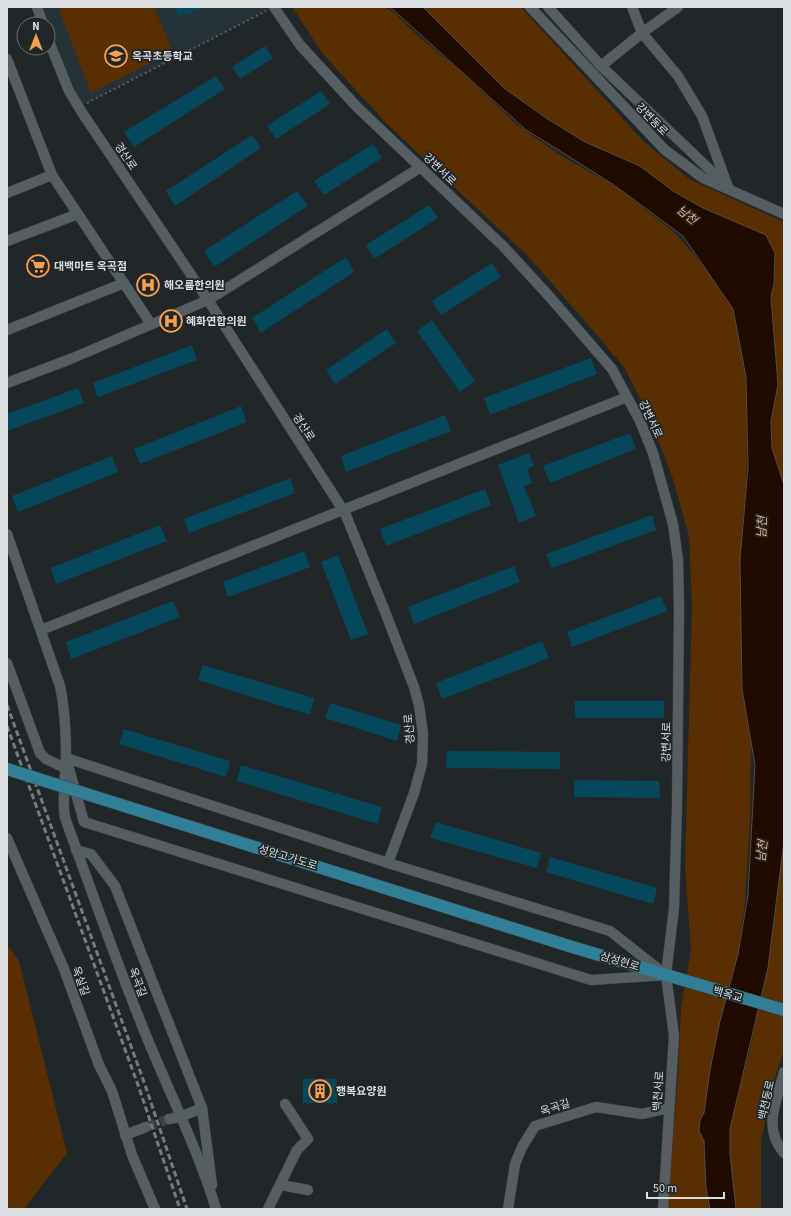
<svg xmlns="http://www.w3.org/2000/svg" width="791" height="1216" viewBox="0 0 791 1216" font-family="'Source Sans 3','Noto Sans KR',sans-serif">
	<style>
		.built { fill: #253237 }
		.green { fill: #592f01 }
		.water { fill: #1f0b00; stroke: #574b44 }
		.building { fill: #05485b }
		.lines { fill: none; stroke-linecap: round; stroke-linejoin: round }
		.minor-tunnel { stroke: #3d4345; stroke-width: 10; stroke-dasharray: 10 5; stroke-linecap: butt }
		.minor-casing { stroke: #3c4244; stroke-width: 11 }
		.major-casing { stroke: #3c4244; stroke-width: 13 }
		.path { stroke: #5a5f61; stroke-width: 2; stroke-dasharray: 2 3; stroke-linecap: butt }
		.minor { stroke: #575e61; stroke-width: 10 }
		.major { stroke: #317f96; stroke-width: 12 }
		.rail { stroke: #757a7c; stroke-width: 3; stroke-dasharray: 6 3; stroke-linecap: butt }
		.major-bridge-casing { stroke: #3c4244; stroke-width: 13; stroke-linecap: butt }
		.major-bridge { stroke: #317f96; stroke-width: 12 }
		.labels { text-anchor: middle; stroke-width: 3.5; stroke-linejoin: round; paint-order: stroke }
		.poi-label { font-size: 11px; font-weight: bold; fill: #dbdfe1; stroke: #212729; text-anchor: start }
		.street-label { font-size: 11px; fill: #dbdfe1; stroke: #212729 }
		.water-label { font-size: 12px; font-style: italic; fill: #f7af72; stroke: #212729 }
	</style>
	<rect width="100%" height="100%" fill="#212729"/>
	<polygon class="built" points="37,7 274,7 79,107 48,39 48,24 43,24"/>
	<g class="green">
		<polygon points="58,7 154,7 173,52 91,93"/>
		<polygon points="292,7 385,7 395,14 420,38 463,73 516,124 558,154 620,189 677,235 706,269 733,309 745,370 747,418 746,483 740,560 742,689 751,736 750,819 745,900 738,954 719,1025 704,1113 700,1120 699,1131 704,1141 706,1188 709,1209 667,1209 678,1076 681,1008 691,951 685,868 692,605 689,536 673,479 649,417 624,367 591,328 528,256 386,123 323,54"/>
		<polygon points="423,7 521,7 643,141 689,179 784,222 784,485 772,448 771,421 778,385 771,297 774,284 775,253 766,235 703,208 673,191 640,166 585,142 546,118 504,88"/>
		<polygon points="784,841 784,1050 773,1084 761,1141 761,1209 736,1209 730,1154 730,1129 732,1116 749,1054 770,955"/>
		<polygon points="7,945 19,961 67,1153 24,1209 7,1209"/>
	</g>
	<polygon class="water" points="390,7 423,7 504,88 546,118 585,142 640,166 673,191 703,208 766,235 775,253 774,284 771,297 778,385 771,421 772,448 784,485 784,841 768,968 730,1129 730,1154 736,1209 710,1209 706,1188 704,1141 699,1131 700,1120 704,1113 710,1070 719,1025 738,954 748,895 755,765 742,689 740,560 748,467 746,377 733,309 683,236 614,185 525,129"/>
	<g class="building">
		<polygon points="174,7 206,7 179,17"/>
		<polygon points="265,46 273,58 240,79 232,67"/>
		<polygon points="216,76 225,89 134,147 124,132"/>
		<polygon points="321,91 330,104 276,139 267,126"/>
		<polygon points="252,135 261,148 175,206 166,191"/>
		<polygon points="373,144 382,158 324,195 314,181"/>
		<polygon points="297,191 308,206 214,267 204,251"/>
		<polygon points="429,205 438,218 374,259 366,245"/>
		<polygon points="346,257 354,272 261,333 252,318"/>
		<polygon points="492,263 501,277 441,315 432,301"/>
		<polygon points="432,320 475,381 460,392 417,331"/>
		<polygon points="387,329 396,343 335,384 326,370"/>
		<polygon points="192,345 197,360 98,397 93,383"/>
		<polygon points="591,358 597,374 490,415 484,398"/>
		<polygon points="78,388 84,403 7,431 7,414"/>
		<polygon points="241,406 247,422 140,464 134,449"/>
		<polygon points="445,415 451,431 346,472 341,456"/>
		<polygon points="630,433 636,449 550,483 543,466"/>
		<polygon points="529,453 534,466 527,469 532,483 524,486 536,516 519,523 498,465"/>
		<polygon points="112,456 118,472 18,512 12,496"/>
		<polygon points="290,478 295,493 189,533 184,519"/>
		<polygon points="485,489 491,505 386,546 380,529"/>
		<polygon points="652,515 656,530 552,568 546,554"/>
		<polygon points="160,525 167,541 56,584 51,568"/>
		<polygon points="304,551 310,567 228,597 223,582"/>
		<polygon points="338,555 368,634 351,640 321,562"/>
		<polygon points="514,566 520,582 414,624 408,607"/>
		<polygon points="661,596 667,611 572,647 567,632"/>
		<polygon points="173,601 180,617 71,659 66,642"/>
		<polygon points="542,641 549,658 442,699 436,683"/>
		<polygon points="203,665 314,698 310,715 198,680"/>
		<rect x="575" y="701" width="89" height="17"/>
		<polygon points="330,703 401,725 397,741 325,718"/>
		<polygon points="124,729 230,761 226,777 119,744"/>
		<polygon points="447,751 560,752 560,769 446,768"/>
		<polygon points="241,765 382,807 378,824 237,781"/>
		<polygon points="574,780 659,781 660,798 574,797"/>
		<polygon points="436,822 541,853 537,868 430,838"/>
		<polygon points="550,857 657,888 653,904 546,872"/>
		<rect x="303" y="1079" width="34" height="24"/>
	</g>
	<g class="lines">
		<polyline class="minor-tunnel" points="146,1127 169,1119"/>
		<g class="minor-casing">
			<g id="minor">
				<polyline points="37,7 43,24"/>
				<polyline points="274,7 300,45 357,107 503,246 548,295 612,369 640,421 653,453 673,524 678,560 679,610 677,807 674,908 666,975 674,1036 663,1209"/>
				<polyline points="530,7 665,150 703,178 784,214"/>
				<polyline points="548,7 601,66 728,187 702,116 678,76 642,33 601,66"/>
				<polyline points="632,7 642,33 678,7"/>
				<polyline points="48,39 69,91 83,114 208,300 345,513 384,609 414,687 419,705 423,734 422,764 414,793 388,863"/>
				<polyline points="7,59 52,175 151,324"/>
				<polyline points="7,193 52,175"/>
				<polyline points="7,241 78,214"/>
				<polyline points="7,330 124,283"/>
				<polyline points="7,383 73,358 208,300 421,167"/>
				<path d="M7,534l53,152c5,23 6,49 6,73 -1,20 -4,39 -1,59 28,76 54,153 85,227 23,55 49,108 66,164"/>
				<polyline points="41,630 627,397"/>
				<polyline points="7,663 40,753 46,759 65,768"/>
				<polygon points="66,758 388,863 610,931 666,975 591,980 84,822"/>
				<polyline points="7,838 64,969 99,1065 112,1091 132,1155 155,1209"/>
				<polyline points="76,850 91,854 115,886 202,1108 212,1185"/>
				<path d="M784,1072c-7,29 -22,56 0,81"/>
				<polyline points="169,1119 180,1117 202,1108"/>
				<polyline points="125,1135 146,1127"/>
				<polyline points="281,1185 308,1190"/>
				<polyline points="268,1209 297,1150 308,1139 285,1104"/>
				<polyline points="508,1209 515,1164 522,1147 535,1126 596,1107 642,1114 669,1108"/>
			</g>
		</g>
		<g class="major-casing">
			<polyline id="major" points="569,946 784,1010"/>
		</g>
		<polyline class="path" points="87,103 266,11"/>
		<use href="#minor" class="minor"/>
		<use href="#major" class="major"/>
		<g class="rail">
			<polyline points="7,705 144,1082 187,1209"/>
			<polyline points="7,726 138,1085 180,1209"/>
		</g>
		<g class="major-bridge-casing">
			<polyline id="major-bridge" points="7,769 569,946"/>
		</g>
		<use href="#major-bridge" class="major-bridge"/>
	</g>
	<defs>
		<g id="school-ring" transform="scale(1.15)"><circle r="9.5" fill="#212729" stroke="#f9a04d" stroke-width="1.5"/><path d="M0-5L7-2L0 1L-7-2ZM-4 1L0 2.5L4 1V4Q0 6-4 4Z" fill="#f9a04d"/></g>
		<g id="supermarket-ring" transform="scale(1.15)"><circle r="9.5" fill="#212729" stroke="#f9a04d" stroke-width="1.5"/><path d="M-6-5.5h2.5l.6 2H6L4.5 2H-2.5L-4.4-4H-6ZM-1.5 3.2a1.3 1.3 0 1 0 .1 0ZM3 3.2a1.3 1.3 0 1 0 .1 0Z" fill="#f9a04d"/></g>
		<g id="hospital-ring" transform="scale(1.15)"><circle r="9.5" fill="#212729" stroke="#f9a04d" stroke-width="1.5"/><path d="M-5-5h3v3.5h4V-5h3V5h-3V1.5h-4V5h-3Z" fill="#f9a04d"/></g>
		<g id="building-ring" transform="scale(1.15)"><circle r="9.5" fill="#212729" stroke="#f9a04d" stroke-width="1.5"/><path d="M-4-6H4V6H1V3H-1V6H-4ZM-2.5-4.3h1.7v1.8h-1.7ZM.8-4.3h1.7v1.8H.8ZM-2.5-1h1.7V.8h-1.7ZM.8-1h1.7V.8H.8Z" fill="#f9a04d"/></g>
	</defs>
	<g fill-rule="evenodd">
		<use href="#school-ring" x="116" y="56"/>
		<use href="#supermarket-ring" x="38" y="266"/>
		<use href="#hospital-ring" x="148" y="285"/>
		<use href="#hospital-ring" x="171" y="321"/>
		<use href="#building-ring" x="320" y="1091"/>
	</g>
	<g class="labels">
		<g class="poi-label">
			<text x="132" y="60">옥곡초등학교</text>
			<text x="54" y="270">대백마트 옥곡점</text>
			<text x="164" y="289">해오름한의원</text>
			<text x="186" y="325">혜화연합의원</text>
			<text x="336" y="1095">행복요양원</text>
		</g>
		<g class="street-label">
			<text transform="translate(652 119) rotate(46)" y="4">강변동로</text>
			<text transform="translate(126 156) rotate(56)" y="4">경산로</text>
			<text transform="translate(440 169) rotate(44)" y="4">강변서로</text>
			<text transform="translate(651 419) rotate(65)" y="4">강변서로</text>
			<text transform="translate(304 427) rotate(57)" y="4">경산로</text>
			<text transform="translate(409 729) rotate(-95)" y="4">경산로</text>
			<text transform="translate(666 742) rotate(-89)" y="4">강변서로</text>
			<text transform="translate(288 857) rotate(17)" y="4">성암고가도로</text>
			<text transform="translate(620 961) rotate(17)" y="4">삼성현로</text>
			<text transform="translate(81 981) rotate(70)" y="4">옥실길</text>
			<text transform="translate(138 982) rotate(69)" y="4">옥곡길</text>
			<text transform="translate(728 994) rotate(17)" y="4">백옥교</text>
			<text transform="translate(658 1091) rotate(-86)" y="4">백천서로</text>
			<text transform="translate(766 1100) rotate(-78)" y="4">백천동로</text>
			<text transform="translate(555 1107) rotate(-18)" y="4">옥곡길</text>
		</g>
		<g class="water-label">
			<text transform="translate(687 215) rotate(39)" y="4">남천</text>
			<text transform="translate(762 527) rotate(-88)" y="4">남천</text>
			<text transform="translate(762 851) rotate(-84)" y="4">남천</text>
		</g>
	</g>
	<rect width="791" height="1216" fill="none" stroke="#dbdfe1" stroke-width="16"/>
	<g transform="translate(36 36)"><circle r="19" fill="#212729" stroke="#6b7173"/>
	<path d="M0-3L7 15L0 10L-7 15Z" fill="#f9a04d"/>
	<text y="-6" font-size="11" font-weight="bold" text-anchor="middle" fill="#dbdfe1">N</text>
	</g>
	<path d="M647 1192v6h77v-6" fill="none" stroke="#dbdfe1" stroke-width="2"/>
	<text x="653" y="1192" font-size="12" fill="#dbdfe1" stroke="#212729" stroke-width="3" paint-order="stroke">50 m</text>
</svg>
